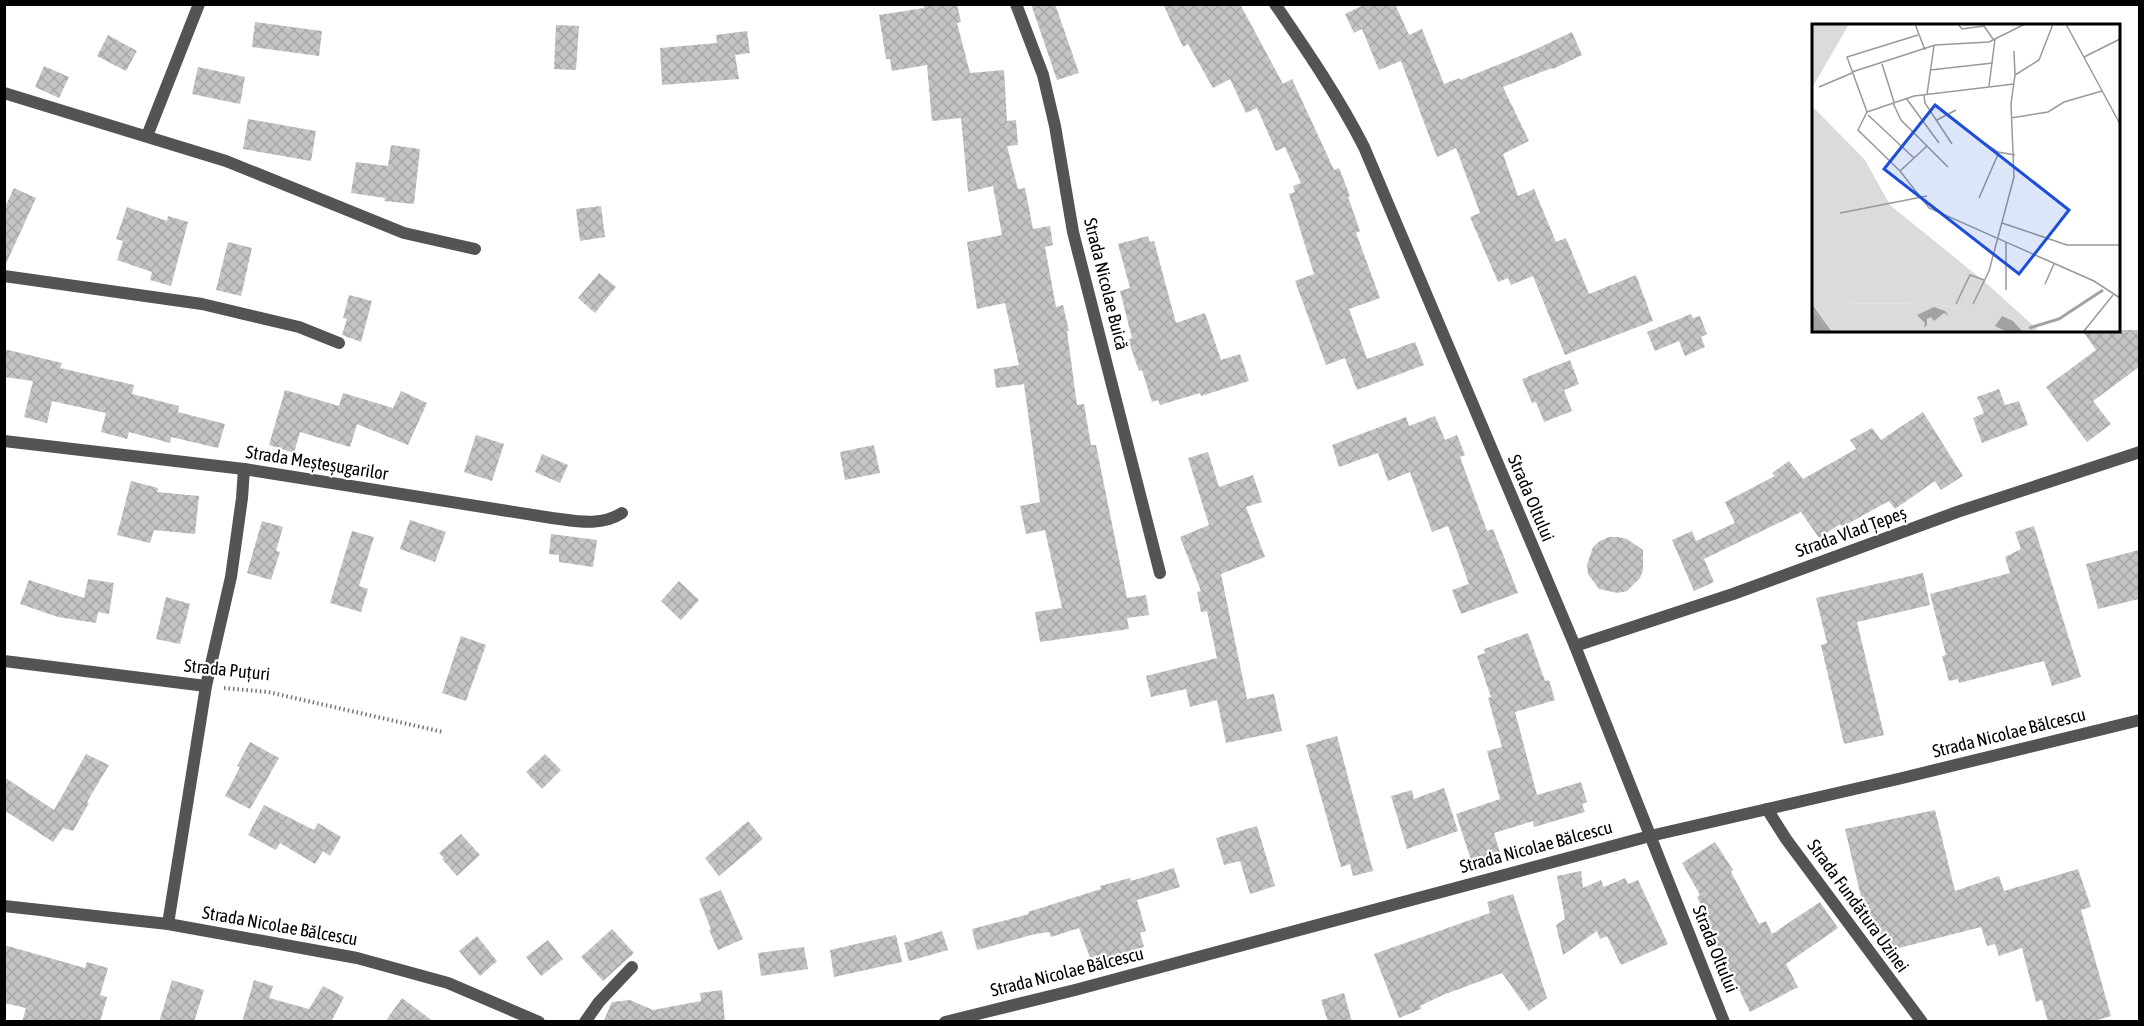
<svg xmlns="http://www.w3.org/2000/svg" width="2144" height="1026" viewBox="0 0 2144 1026" font-family="'Asap Condensed',sans-serif">
	<style>
		.building { fill: url(#building-cross-hatch) }
		.lines { fill: none; stroke-linecap: round; stroke-linejoin: round }
		.path { stroke: #767676; stroke-width: 4; stroke-dasharray: 1.5 3; stroke-linecap: butt }
		.minor { stroke: #545454; stroke-width: 12 }
		.labels { text-anchor: middle; stroke-width: 4.5; stroke-linejoin: round; paint-order: stroke }
		.street-label { font-size: 18px; fill: #000; stroke: #fff }
		.inset-river { fill: none; stroke: #a2a2a2; stroke-width: 3 }
		.inset-road { fill: none; stroke: #999; stroke-width: 1.5 }
		.view { fill: #1d4ed8; fill-opacity: 0.15; stroke: #1d4ed8; stroke-width: 3 }
		.inset-edge { fill: none; stroke: #000; stroke-width: 3 }
	</style>
	<defs>
		<pattern id="building-cross-hatch" width="8" height="8" patternUnits="userSpaceOnUse" patternTransform="scale(1.5)"><rect width="8" height="8" fill="#c4c4c4"/><path d="M0 0l8 8M0 8l8-8" fill="none" stroke="#a7a7a7"/></pattern>
	</defs>
	<rect width="100%" height="100%" fill="#fff"/>
	<g class="building">
		<polygon points="923,4 957,4 961,22 957,23 970,73 1004,70 1007,121 1016,120 1018,145 1007,146 1018,189 1025,188 1033,229 1050,226 1053,245 1045,247 1056,307 1063,305 1069,331 1067,331 1077,405 1084,404 1091,445 1096,445 1127,598 1146,595 1149,615 1127,618 1129,629 1040,642 1035,612 1062,608 1045,530 1026,534 1020,506 1040,502 1024,384 996,388 994,369 1019,365 1005,303 977,309 967,242 1002,235 993,186 968,192 961,118 932,121 927,65 892,71 890,59 886,59 879,15 924,8"/>
		<polygon points="1031,4 1055,4 1079,73 1057,80"/>
		<polygon points="1163,4 1240,4 1283,84 1292,79 1334,170 1339,168 1350,196 1348,197 1360,231 1356,233 1380,298 1349,309 1367,359 1415,342 1424,365 1357,390 1345,358 1326,365 1295,281 1314,274 1289,194 1295,192 1293,186 1301,183 1285,147 1276,151 1257,108 1246,113 1230,79 1213,88 1188,44 1183,47"/>
		<polygon points="1366,4 1395,4 1409,35 1422,29 1444,84 1460,78 1460,80 1532,51 1572,32 1582,55 1553,69 1552,68 1503,87 1529,141 1503,154 1518,196 1534,189 1556,242 1566,238 1589,294 1636,275 1653,321 1565,355 1533,276 1511,285 1508,278 1498,282 1470,217 1480,213 1456,148 1437,157 1401,61 1379,70 1362,29 1354,33 1345,14"/>
		<polygon points="255,22 322,31 319,56 252,47"/>
		<polygon points="556,25 579,26 576,70 554,69"/>
		<polygon points="747,31 750,53 735,55 739,79 662,85 660,48 717,43 716,35"/>
		<polygon points="108,35 137,51 126,71 97,56"/>
		<polygon points="44,66 69,77 59,98 35,87"/>
		<polygon points="198,67 245,77 240,104 192,94"/>
		<polygon points="248,119 316,131 311,161 243,149"/>
		<polygon points="391,145 420,149 414,204 384,201 385,198 351,193 356,162 388,166"/>
		<polygon points="14,188 36,198 4,268 4,209"/>
		<polygon points="601,206 605,237 580,241 576,209"/>
		<polygon points="127,207 167,221 168,216 188,222 171,286 150,280 152,272 117,260 123,241 116,239"/>
		<polygon points="1148,236 1150,242 1154,241 1176,323 1205,313 1221,360 1240,354 1249,381 1201,396 1200,393 1160,405 1158,400 1152,402 1142,370 1139,371 1128,340 1132,338 1120,291 1130,288 1118,244"/>
		<polygon points="228,242 252,248 241,296 216,290"/>
		<polygon points="599,273 616,287 595,313 578,298"/>
		<polygon points="349,295 372,301 361,342 342,335 347,319 343,318"/>
		<polygon points="1691,314 1693,318 1700,316 1707,334 1701,337 1705,347 1685,356 1679,341 1655,351 1647,332"/>
		<polygon points="2082,330 2139,330 2139,367 2093,401 2111,424 2087,442 2046,387 2096,350"/>
		<polygon points="4,349 62,363 60,368 134,385 132,394 179,406 178,412 225,424 218,448 171,437 170,443 129,432 127,439 101,432 106,413 52,401 47,423 24,417 33,381 4,377"/>
		<polygon points="1570,360 1579,384 1564,390 1572,411 1544,422 1536,402 1532,403 1522,379"/>
		<polygon points="1999,389 2005,405 2019,401 2028,425 1982,443 1973,418 1984,413 1977,397"/>
		<polygon points="285,390 339,406 343,393 393,408 401,391 427,403 408,445 357,424 350,447 300,432 294,453 269,445"/>
		<polygon points="1923,412 1963,476 1941,490 1935,481 1895,509 1889,501 1842,527 1840,524 1819,538 1801,512 1704,559 1714,582 1694,591 1672,540 1692,531 1696,541 1735,523 1725,502 1775,476 1772,473 1789,461 1803,479 1856,449 1850,440 1872,428 1881,440"/>
		<polygon points="1435,416 1445,440 1457,435 1465,455 1460,457 1487,531 1493,529 1518,593 1461,614 1452,590 1469,584 1448,526 1432,532 1410,472 1388,481 1378,453 1339,467 1332,445 1406,417 1409,426"/>
		<polygon points="476,435 504,444 492,481 464,472"/>
		<polygon points="874,445 880,473 845,480 840,452"/>
		<polygon points="1208,452 1219,487 1253,475 1262,502 1246,507 1265,557 1221,574 1247,699 1274,694 1282,731 1226,743 1217,700 1190,707 1186,689 1151,697 1146,676 1217,658 1207,611 1201,612 1197,592 1201,591 1180,537 1209,525 1188,458"/>
		<polygon points="542,454 568,465 560,483 535,472"/>
		<polygon points="131,481 158,488 157,492 199,496 195,534 154,530 150,543 117,535"/>
		<polygon points="410,520 446,532 435,562 400,549"/>
		<polygon points="262,521 283,527 276,551 280,552 271,580 247,573"/>
		<polygon points="2034,526 2081,677 2052,686 2044,661 1959,683 1958,679 1949,681 1942,656 1946,655 1930,594 2010,573 2005,557 2021,549 2015,532"/>
		<polygon points="352,531 374,537 359,586 368,589 361,612 330,603"/>
		<polygon points="551,534 597,540 593,567 559,562 559,555 549,554"/>
		<polygon points="1609,537 1618,537 1627,539 1643,550 1643,570 1640,578 1627,591 1618,593 1599,589 1588,574 1587,565 1593,547 1600,541"/>
		<polygon points="2139,550 2139,599 2098,609 2086,564"/>
		<polygon points="1923,573 1930,605 1857,622 1884,735 1844,744 1821,645 1827,643 1816,598"/>
		<polygon points="88,579 114,583 109,614 98,612 96,623 58,617 20,604 29,580 84,598"/>
		<polygon points="679,581 699,600 681,620 661,601"/>
		<polygon points="166,597 190,604 180,644 156,639"/>
		<polygon points="1528,633 1545,681 1549,680 1555,700 1515,712 1537,795 1581,782 1587,802 1582,804 1585,812 1534,827 1533,821 1494,833 1500,853 1472,863 1456,814 1500,799 1487,751 1502,747 1488,698 1491,697 1477,656 1485,653 1484,649"/>
		<polygon points="461,636 486,645 466,701 442,693"/>
		<polygon points="1337,736 1373,871 1353,876 1350,864 1341,867 1306,745"/>
		<polygon points="250,742 279,758 250,809 225,796 240,767 237,766"/>
		<polygon points="86,754 109,765 87,802 89,803 73,831 63,828 53,842 4,810 4,777 54,810"/>
		<polygon points="545,754 561,770 542,789 526,772"/>
		<polygon points="1444,788 1458,831 1407,849 1391,796 1412,790 1414,799"/>
		<polygon points="264,805 314,830 318,823 341,837 330,856 323,851 315,864 280,843 276,850 248,835"/>
		<polygon points="1935,810 1955,891 1999,876 2004,891 2078,869 2091,907 2081,910 2111,1016 2091,1022 2048,1022 2042,1000 2036,1002 2022,948 1999,956 1995,944 1987,946 1981,927 1895,949 1866,918 1845,829"/>
		<polygon points="748,821 763,839 719,876 705,858"/>
		<polygon points="1257,826 1275,886 1250,894 1240,861 1224,865 1216,838"/>
		<polygon points="461,834 480,855 457,876 442,859 444,858 439,853"/>
		<polygon points="1715,842 1733,870 1731,872 1759,924 1766,921 1772,934 1820,902 1838,928 1786,964 1798,987 1750,1012 1702,914 1705,913 1697,897 1700,895 1682,863"/>
		<polygon points="1174,868 1180,887 1137,900 1146,931 1140,933 1144,947 1092,963 1079,928 1051,937 1049,932 1035,934 977,950 972,929 1029,914 1028,912 1101,889 1100,886 1130,878 1131,881"/>
		<polygon points="1581,871 1583,888 1601,880 1604,887 1625,878 1628,884 1638,880 1668,944 1621,965 1607,936 1600,939 1597,931 1563,955 1556,925 1565,919 1557,876"/>
		<polygon points="721,890 743,939 718,950 709,930 711,929 699,899"/>
		<polygon points="1513,894 1547,998 1529,1011 1502,973 1443,995 1420,1006 1421,1009 1399,1018 1374,954 1490,913 1487,902"/>
		<polygon points="612,929 634,953 603,981 581,957"/>
		<polygon points="942,931 948,950 909,961 904,943"/>
		<polygon points="896,935 902,962 834,977 830,950"/>
		<polygon points="477,936 497,961 480,976 459,951"/>
		<polygon points="548,940 563,959 541,976 526,957"/>
		<polygon points="4,945 85,968 87,962 108,968 100,995 107,997 100,1022 22,1022 26,1008 4,1003"/>
		<polygon points="804,947 808,969 761,976 758,953"/>
		<polygon points="172,980 204,990 194,1022 159,1022"/>
		<polygon points="254,980 273,986 269,998 309,1009 323,986 344,997 331,1022 242,1022"/>
		<polygon points="722,990 725,1022 603,1022 612,1002 630,1000 653,1010 701,1001 700,993"/>
		<polygon points="1344,993 1352,1022 1328,1022 1321,1000"/>
		<polygon points="402,998 434,1022 385,1022"/>
	</g>
	<g class="lines">
		<polyline class="path" points="224,688 268,692 443,732"/>
		<g class="minor">
			<polyline points="1016,4 1043,75 1055,126 1073,232 1160,573"/>
			<path d="M1275,4c32,47 63,92 89,143l211,499 149,376"/>
			<polyline points="4,93 226,161 404,233 475,249"/>
			<polyline points="147,136 199,4"/>
			<polyline points="4,276 202,304 299,327 339,343"/>
			<path d="M4,441l240,28 308,49c24,3 48,9 70,-5"/>
			<polyline points="1575,646 1733,594 1957,512 2140,452"/>
			<polyline points="4,661 206,686"/>
			<polyline points="1767,809 1786,839 1922,1022"/>
			<polyline points="4,906 168,924 357,958 448,983 539,1022"/>
			<polyline points="168,924 206,686 231,577 242,498 244,469"/>
			<polyline points="585,1022 599,1002 632,967"/>
			<polyline points="945,1022 1075,990 1650,836 1898,779 2140,720"/>
		</g>
	</g>
	<g class="labels">
		<g class="street-label">
			<text transform="translate(1106 284) rotate(76)" y="6">Strada Nicolae Buică</text>
			<text transform="translate(317 463) rotate(9)" y="6">Strada Meșteșugarilor</text>
			<text transform="translate(1531 498) rotate(67)" y="6">Strada Oltului</text>
			<text transform="translate(1851 532) rotate(-20)" y="6">Strada Vlad Țepeș</text>
			<text transform="translate(227 670) rotate(6)" y="6">Strada Puțuri</text>
			<text transform="translate(2009 733) rotate(-14)" y="6">Strada Nicolae Bălcescu</text>
			<text transform="translate(1536 847) rotate(-15)" y="6">Strada Nicolae Bălcescu</text>
			<text transform="translate(1858 906) rotate(54)" y="6">Strada Fundătura Uzinei</text>
			<text transform="translate(280 926) rotate(10)" y="6">Strada Nicolae Bălcescu</text>
			<text transform="translate(1715 949) rotate(68)" y="6">Strada Oltului</text>
			<text transform="translate(1067 972) rotate(-14)" y="6">Strada Nicolae Bălcescu</text>
		</g>
	</g>
	<g transform="translate(1812 24)">
		<rect width="308" height="308" fill="#fff"/>
		<path d="M0,0h37l-37,64zM0,82l53,54 25,45 95,77 52,47 -2,2h-58l-6,-3 -5,-18 -37,-7 -96,1 -21,-12z" fill="#dbdbdb"/>
		<path d="M0,268l21,12 96,-1 37,7 7,6 -2,12 6,3h-148l-17,-23z" fill="#dbdbdb"/>
		<path d="M122,283l11,4 4,5 -5,-3 -10,8 -3,-4 -4,2v6l-3,3 1,-5 -8,-8zM0,284l17,23h-17zM190,292l11,5 9,10h-17l-10,-5z" fill="#a2a2a2"/>
		<path class="inset-river" d="M217,304l30,-9 44,-29"/>
		<path class="inset-road" d="M103,0l10,26M146,0l4,5 22,-3 9,13M254,0l54,100M106,11l-71,22 20,55 -9,18 42,41 29,37 165,73 26,17M202,27l1,24M272,33l36,-18M70,40l12,38M118,46l63,-7M40,48l83,-27 54,-3 36,-18M177,62l6,-47M7,63l33,-14M115,70l7,-48M112,71l1,8 27,41M94,74l33,45M81,79l8,17 47,47M55,88l47,-16 100,-12M56,91l46,43M199,94l37,-6 16,-10 38,-11M125,96l19,-10M166,115l20,13 17,3M88,147l27,-25M167,174l20,-46M28,189l87,-17M190,199l65,22h53M233,260l9,-20M194,266v-48M144,280l14,-29 14,5M161,280l16,-33 25,-94 -3,-73 4,-29 24,-15 14,-36M0,282l18,25M272,307l29,-36"/>
		<path class="view" d="M123,81l134,105 -50,64 -135,-105z"/>
		<rect width="308" height="308" class="inset-edge"/>
	</g>
	<rect width="2144" height="1026" fill="none" stroke="#000000" stroke-width="12"/>
</svg>
